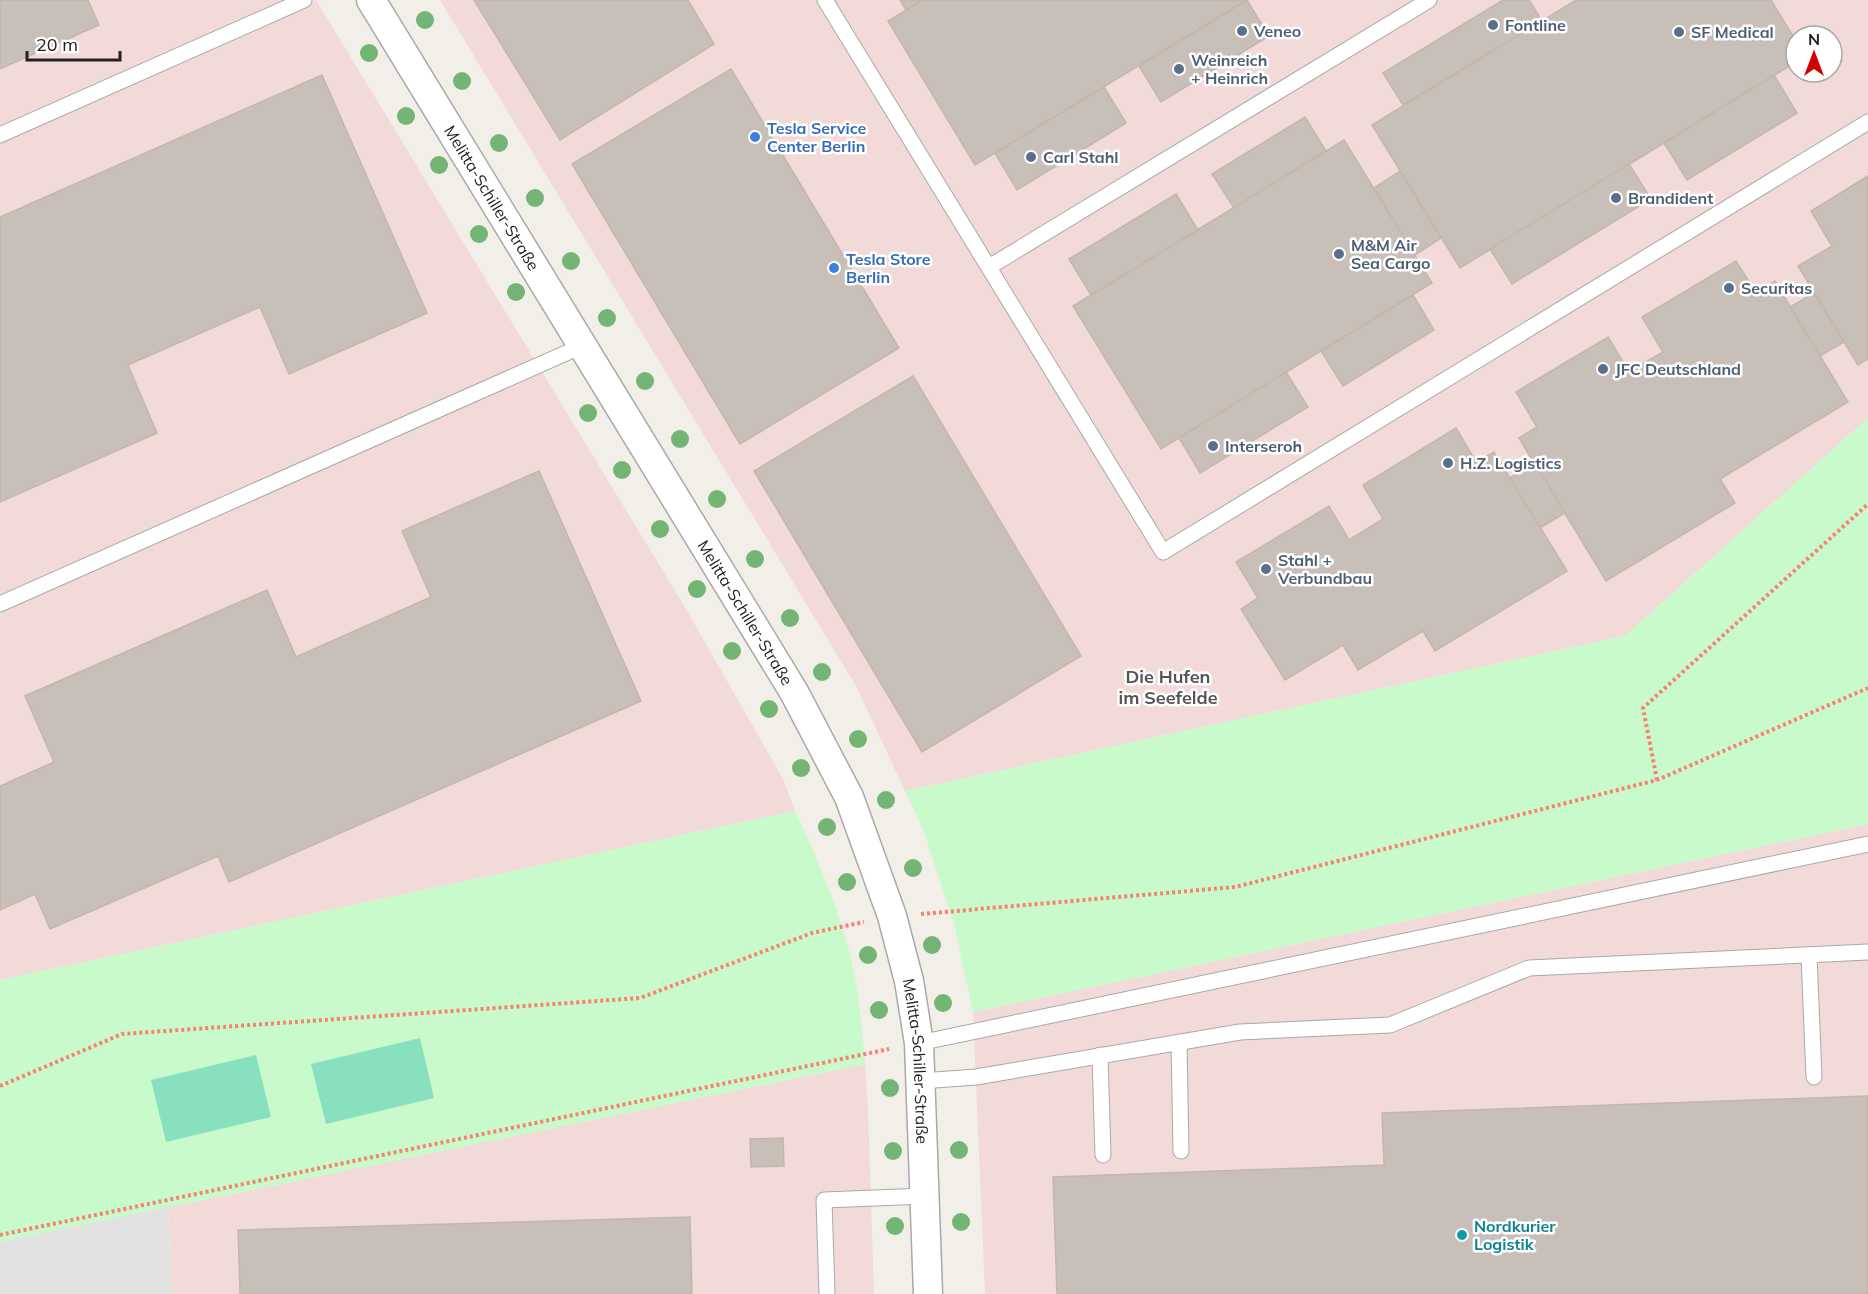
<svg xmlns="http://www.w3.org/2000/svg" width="1868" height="1294" viewBox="0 0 1868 1294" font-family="Mulish,sans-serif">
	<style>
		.commercial { fill: #f2dad9; fill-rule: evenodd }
		.park { fill: #c8facc }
		.pitch { fill: #88e0be }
		.parking { fill: #e2e2e2 }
		.building { fill: #c7bfb8; stroke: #c4b6ab; stroke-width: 1.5 }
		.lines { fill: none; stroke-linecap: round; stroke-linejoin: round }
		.lane-casing { stroke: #a9a9a9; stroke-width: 17 }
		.street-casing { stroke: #a9a9a9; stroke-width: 31 }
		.path { stroke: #fa8072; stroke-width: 4; stroke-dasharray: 3 3; stroke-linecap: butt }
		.lane { stroke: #fff; stroke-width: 15 }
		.street { stroke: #fff; stroke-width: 28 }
		.tree { fill: #74b475 }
		.service-dot { fill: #5c6f8a; stroke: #fff; stroke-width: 2 }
		.shop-dot { fill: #3f7fe0; stroke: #fff; stroke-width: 2 }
		.culture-dot { fill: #0f9aa8; stroke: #fff; stroke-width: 2 }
		.labels { text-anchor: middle; stroke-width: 5; stroke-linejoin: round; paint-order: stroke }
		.service-label { font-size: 16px; font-weight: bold; fill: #4e5e75; stroke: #fff; text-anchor: start }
		.shop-label { font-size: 16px; font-weight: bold; fill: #366cbe; stroke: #fff; text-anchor: start }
		.street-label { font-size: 16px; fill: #222; stroke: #fff }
		.culture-label { font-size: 16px; font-weight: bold; fill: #0d838f; stroke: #fff; text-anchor: start }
		.neighbourhood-label { font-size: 18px; font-weight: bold; fill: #555; stroke: #fff }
	</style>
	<rect width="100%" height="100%" fill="#f2efe9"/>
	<g class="commercial">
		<polygon points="0,0 316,0 683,604 783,779 795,811 0,980"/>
		<path d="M440,0h1428v418l-243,218 -720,155 -49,-105zM1796,36h36v36h-36z"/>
		<polygon points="1868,824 1868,1294 985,1294 973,1012"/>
		<polygon points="865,1064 868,1111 874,1294 172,1294 168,1207"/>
	</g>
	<g class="park">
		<polygon points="1868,418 1868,824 973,1012 954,924 923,829 905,791 1625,636"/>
		<path d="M795,811c22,46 42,94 55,143 9,36 12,73 15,110l-865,178v-262z"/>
	</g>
	<g class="pitch">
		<polygon points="420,1038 434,1098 326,1124 311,1064"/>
		<polygon points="256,1055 271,1117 166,1142 151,1080"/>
	</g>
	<polygon class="parking" points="168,1207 172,1294 0,1294 0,1242"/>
	<g class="building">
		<polygon points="0,0 88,0 99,25 0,69"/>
		<polygon points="474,0 688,0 714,44 560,140"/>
		<polygon points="900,0 923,0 906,10"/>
		<polygon points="923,0 1247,0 975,165 888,21"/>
		<polygon points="1247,0 1269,36 1161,102 1139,66"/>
		<polygon points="1503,0 1529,0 1542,21 1403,105 1383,73"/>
		<polygon points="1576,0 1771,0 1796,41 1796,62 1460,268 1372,125"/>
		<polygon points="731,69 899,348 740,444 572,164"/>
		<polygon points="322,75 427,313 289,374 260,307 128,365 157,433 0,502 0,217"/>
		<polygon points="1774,75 1797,113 1687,180 1664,143"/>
		<polygon points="1104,87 1126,123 1017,190 995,153"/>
		<polygon points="1305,117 1326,151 1234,208 1212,174"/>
		<polygon points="1344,140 1432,283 1161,449 1073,306"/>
		<polygon points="1629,164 1651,199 1512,284 1490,249"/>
		<polygon points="1400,171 1441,238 1415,255 1374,188"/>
		<polygon points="1868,176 1868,359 1858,365 1798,266 1832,246 1811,211"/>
		<polygon points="1176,194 1198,230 1091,295 1069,259"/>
		<polygon points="1736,261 1756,293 1775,281 1848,402 1720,479 1735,503 1606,581 1519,438 1537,427 1516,392 1608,337 1629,372 1663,352 1642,317"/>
		<polygon points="1814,293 1844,342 1820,356 1790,307"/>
		<polygon points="1413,295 1434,330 1343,386 1321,351"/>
		<polygon points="1286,372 1308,407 1200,473 1179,438"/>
		<polygon points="913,376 1081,656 922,752 754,471"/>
		<polygon points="1456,428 1476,462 1494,452 1567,571 1435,651 1423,631 1358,670 1343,645 1285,680 1241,609 1258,598 1236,562 1329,506 1349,540 1383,519 1363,485"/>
		<polygon points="1535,463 1565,513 1540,528 1510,478"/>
		<polygon points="539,471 641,701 229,882 218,856 50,929 35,894 0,910 0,786 54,762 25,696 267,590 296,657 431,597 402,531"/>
		<polygon points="1868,1096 1868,1294 1057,1294 1053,1177 1384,1165 1382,1113"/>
		<polygon points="783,1138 784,1166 751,1167 750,1139"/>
		<polygon points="690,1217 692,1294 240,1294 238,1230"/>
	</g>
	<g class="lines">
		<g class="lane-casing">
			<g id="lane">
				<polyline points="825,0 1163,552 1868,122"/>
				<polyline points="0,135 304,0"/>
				<polyline points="989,267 1429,0"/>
				<polyline points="0,604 582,346"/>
				<polyline points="1809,955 1814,1077"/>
				<polyline points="1179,1042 1181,1151"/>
				<polyline points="919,1043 1868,844"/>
				<polyline points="1100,1055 1103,1155"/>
				<polyline points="921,1081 976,1077 1240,1032 1390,1025 1529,968 1868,952"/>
				<polyline points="827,1294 824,1200 925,1196"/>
			</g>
		</g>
		<g class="street-casing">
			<g id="street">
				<path id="s1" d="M371,0l423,692 55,105 43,119 17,65 10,62 9,251"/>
			</g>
		</g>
		<g class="path">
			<polyline points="1657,780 1643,708 1868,504"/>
			<polyline points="921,914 1235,887 1657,780 1868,688"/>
			<polyline points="0,1086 122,1034 640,998 812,933 864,922"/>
			<polyline points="0,1235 889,1049"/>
		</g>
		<use href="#lane" class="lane"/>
		<use href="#street" class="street"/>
	</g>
	<g class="tree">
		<circle cx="425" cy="20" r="9"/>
		<circle cx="369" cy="53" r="9"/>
		<circle cx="462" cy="81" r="9"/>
		<circle cx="406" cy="116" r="9"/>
		<circle cx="499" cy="143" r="9"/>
		<circle cx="439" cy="165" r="9"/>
		<circle cx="535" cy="198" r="9"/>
		<circle cx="479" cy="234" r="9"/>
		<circle cx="571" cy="261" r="9"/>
		<circle cx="516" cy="292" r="9"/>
		<circle cx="607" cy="318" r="9"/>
		<circle cx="645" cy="381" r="9"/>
		<circle cx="588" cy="413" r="9"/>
		<circle cx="680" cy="439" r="9"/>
		<circle cx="622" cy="470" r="9"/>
		<circle cx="717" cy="499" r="9"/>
		<circle cx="660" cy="529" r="9"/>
		<circle cx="755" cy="559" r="9"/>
		<circle cx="697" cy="589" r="9"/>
		<circle cx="790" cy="618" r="9"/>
		<circle cx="732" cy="651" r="9"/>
		<circle cx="822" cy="672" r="9"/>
		<circle cx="769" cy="709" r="9"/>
		<circle cx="858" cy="739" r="9"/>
		<circle cx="801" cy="768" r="9"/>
		<circle cx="886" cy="800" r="9"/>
		<circle cx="827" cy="827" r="9"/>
		<circle cx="913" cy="868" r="9"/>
		<circle cx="847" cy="882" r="9"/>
		<circle cx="932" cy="945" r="9"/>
		<circle cx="868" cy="955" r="9"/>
		<circle cx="943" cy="1003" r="9"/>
		<circle cx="879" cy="1010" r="9"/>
		<circle cx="890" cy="1088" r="9"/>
		<circle cx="959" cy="1150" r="9"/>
		<circle cx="893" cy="1151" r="9"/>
		<circle cx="961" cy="1222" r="9"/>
		<circle cx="895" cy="1226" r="9"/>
	</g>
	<g class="service-dot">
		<circle cx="1493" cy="25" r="6"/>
		<circle cx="1242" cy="31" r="6"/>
		<circle cx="1679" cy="32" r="6"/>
		<circle cx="1179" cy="69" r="6"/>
		<circle cx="1031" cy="157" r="6"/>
		<circle cx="1616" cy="198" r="6"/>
		<circle cx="1339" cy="254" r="6"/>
		<circle cx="1729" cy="288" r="6"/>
		<circle cx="1603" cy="369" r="6"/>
		<circle cx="1213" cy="446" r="6"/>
		<circle cx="1448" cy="463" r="6"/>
		<circle cx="1266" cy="569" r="6"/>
	</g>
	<g class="shop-dot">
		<circle cx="755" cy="137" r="6"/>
		<circle cx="834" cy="268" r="6"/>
	</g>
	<circle class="culture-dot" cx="1462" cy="1235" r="6"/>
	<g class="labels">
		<g class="service-label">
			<text x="1505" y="31">Fontline</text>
			<text x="1254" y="37">Veneo</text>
			<text x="1691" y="38">SF Medical</text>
			<text x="1191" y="66">Weinreich<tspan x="1191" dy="18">+ Heinrich</tspan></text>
			<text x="1043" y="163">Carl Stahl</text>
			<text x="1628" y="204">Brandident</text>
			<text x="1351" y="251">M&amp;M Air<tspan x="1351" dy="18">Sea Cargo</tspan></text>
			<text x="1741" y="294">Securitas</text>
			<text x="1615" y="375">JFC Deutschland</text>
			<text x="1225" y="452">Interseroh</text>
			<text x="1460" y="469">H.Z. Logistics</text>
			<text x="1278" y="566">Stahl +<tspan x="1278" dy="18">Verbundbau</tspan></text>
		</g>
		<g class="shop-label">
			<text x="767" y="134">Tesla Service<tspan x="767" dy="18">Center Berlin</tspan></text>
			<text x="846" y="265">Tesla Store<tspan x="846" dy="18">Berlin</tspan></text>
		</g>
		<g class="street-label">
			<text dy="6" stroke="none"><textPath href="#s1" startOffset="232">Melitta-Schiller-Straße</textPath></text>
			<text dy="6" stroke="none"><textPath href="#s1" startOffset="718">Melitta-Schiller-Straße</textPath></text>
			<text dy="6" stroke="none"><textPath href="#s1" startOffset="1204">Melitta-Schiller-Straße</textPath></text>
		</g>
		<g class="culture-label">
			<text x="1474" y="1232">Nordkurier<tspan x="1474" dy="18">Logistik</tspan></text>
		</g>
		<g class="neighbourhood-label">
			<text x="1168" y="683">Die Hufen<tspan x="1168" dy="21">im Seefelde</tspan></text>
		</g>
	</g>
	<g transform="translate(1814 54)"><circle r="28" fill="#ffffff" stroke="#a7a7a7" stroke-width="1.5"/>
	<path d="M0-4.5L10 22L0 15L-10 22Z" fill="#d40000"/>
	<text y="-9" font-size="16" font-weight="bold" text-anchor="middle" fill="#222222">N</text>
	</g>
	<path d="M27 51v9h93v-9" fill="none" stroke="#222222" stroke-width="3"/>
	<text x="36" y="51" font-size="18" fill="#222222" stroke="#ffffff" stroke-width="4.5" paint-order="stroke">20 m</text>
</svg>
